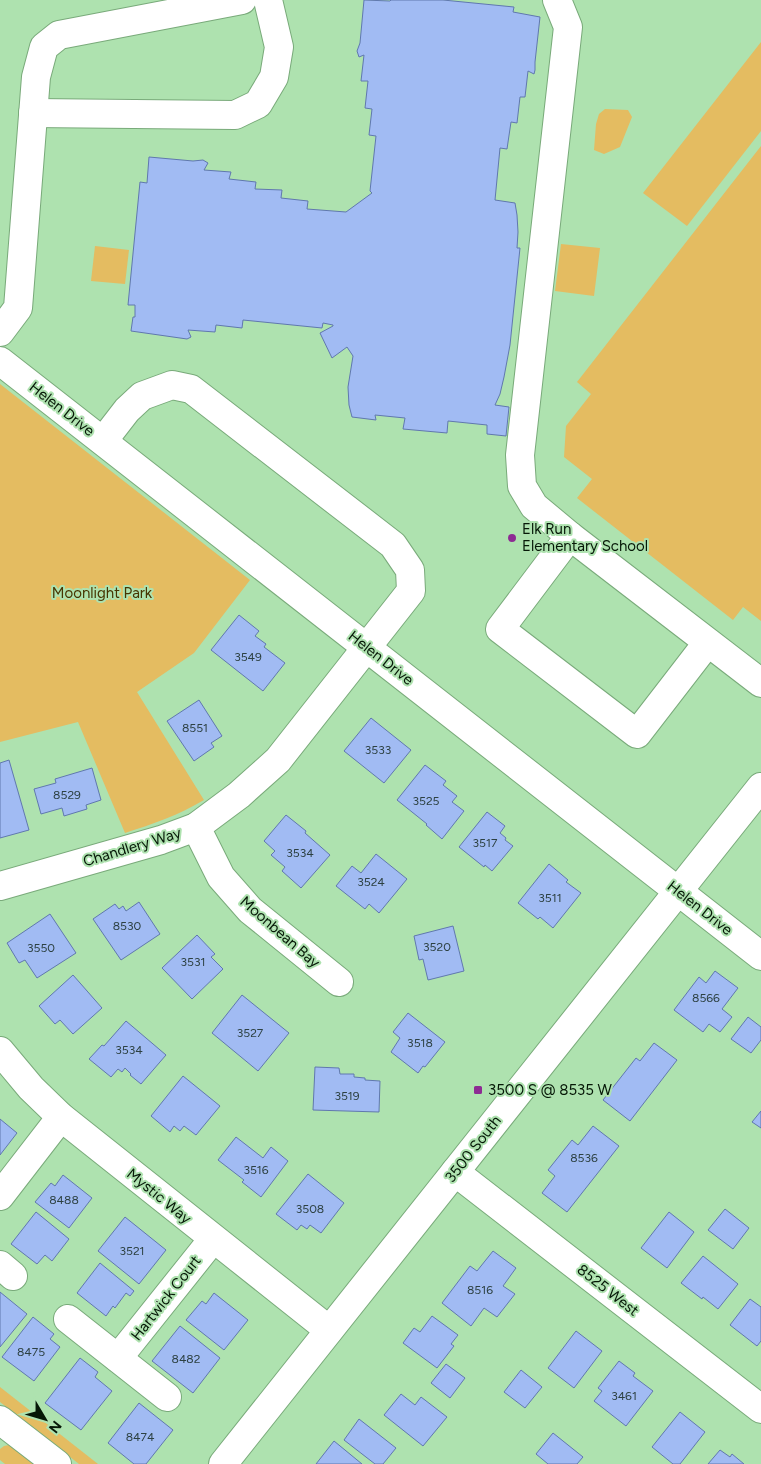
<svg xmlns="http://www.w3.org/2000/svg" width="761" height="1464" viewBox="0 0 761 1464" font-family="Figtree,sans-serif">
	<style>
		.green { fill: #e4bc61 }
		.building { fill: #a1bbf3; stroke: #6078ae }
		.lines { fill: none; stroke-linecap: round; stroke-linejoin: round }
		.minor-casing { stroke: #79aa7a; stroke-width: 30 }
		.minor { stroke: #fff; stroke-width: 28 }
		.poi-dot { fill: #8d2b93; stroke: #aee2af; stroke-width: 2 }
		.labels { text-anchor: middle; stroke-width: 4; stroke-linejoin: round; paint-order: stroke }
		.number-label { font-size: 12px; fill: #2d4142 }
		.street-label { font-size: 15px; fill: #061807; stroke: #aee2af }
		.poi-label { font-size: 15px; fill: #061807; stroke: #aee2af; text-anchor: start }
		.park-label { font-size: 15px; fill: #473400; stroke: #aee2af }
	</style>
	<rect width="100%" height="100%" fill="#aee2af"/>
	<g class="green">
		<polygon points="761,42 761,131 687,226 643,193"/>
		<polygon points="605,109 628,110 632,117 620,147 604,154 594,150 596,124 599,114"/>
		<polygon points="761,146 761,621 743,607 733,620 577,498 592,479 564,457 566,426 591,394 577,382"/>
		<polygon points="561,244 600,248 594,296 555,291"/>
		<polygon points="95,246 129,250 125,284 91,281"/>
		<path d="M0,384l250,196 -56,73 -57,39 67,108c-25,15 -51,24 -79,33l-47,-111 -78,20z"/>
		<polygon points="0,1387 98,1464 79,1464 0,1402"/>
		<polygon points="9,1445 11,1445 35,1464 5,1464 0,1460 0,1449 4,1446"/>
	</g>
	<g class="building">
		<polygon points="364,0 390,1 391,0 443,0 514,7 513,12 540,17 535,62 535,70 534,74 528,71 525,97 520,97 517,123 511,122 507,149 500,148 495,200 515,203 517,215 518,232 517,248 520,248 510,345 504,377 500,394 495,405 509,407 506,436 487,434 487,425 448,421 447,433 403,429 405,418 375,415 376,420 352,417 349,405 348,387 353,356 347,347 332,358 320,333 333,326 333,325 323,323 322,328 243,320 242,328 216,325 215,332 188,330 191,337 187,339 131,331 133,317 135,317 135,305 128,305 140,182 147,183 149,157 193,161 203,160 208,163 204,170 231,172 229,179 256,182 255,189 282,190 281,198 308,201 307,209 346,212 372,193 370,191 376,136 369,135 372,109 365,108 368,81 361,81 364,55 359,57 357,51 360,43"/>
		<polygon points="239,615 259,631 255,636 266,644 264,647 285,663 263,691 211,650"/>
		<polygon points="199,700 222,736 211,743 214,747 194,761 167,721"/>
		<polygon points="371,718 411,750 384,783 344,751"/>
		<polygon points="9,760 29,830 0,838 0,763"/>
		<polygon points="425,765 446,781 443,785 457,796 452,802 464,811 442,839 426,825 427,824 397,800"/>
		<polygon points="92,768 101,800 86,805 87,809 64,816 62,808 41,814 34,789 56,783 55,779"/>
		<polygon points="487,812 505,826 500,833 506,838 505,840 513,846 492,871 485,865 484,867 459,847"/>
		<polygon points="286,815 306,831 305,833 330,855 301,888 282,871 285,867 271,855 275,851 264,841"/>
		<polygon points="376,854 407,879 379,913 369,904 365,909 336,886 352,866 361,873"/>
		<polygon points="549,864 568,880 566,882 581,893 553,928 540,917 538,919 518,903"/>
		<polygon points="139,902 160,934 121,960 93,919 115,904 119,909 123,906 126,911"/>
		<polygon points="50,914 76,953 37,978 25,960 19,963 7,943"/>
		<polygon points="453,926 464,971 428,980 423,959 419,960 414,936"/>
		<polygon points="197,935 215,954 211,957 223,969 192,999 162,968"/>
		<polygon points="715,971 738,988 722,1009 732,1017 720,1032 709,1024 703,1032 674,1010 699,977 706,983"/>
		<polygon points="73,975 102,1008 73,1034 60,1020 55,1024 39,1006"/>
		<polygon points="242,995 289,1033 258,1071 212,1033"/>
		<polygon points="408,1013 445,1042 425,1067 423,1066 418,1073 391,1052 400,1038 393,1032"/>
		<polygon points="748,1017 761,1027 761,1040 751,1053 731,1039"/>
		<polygon points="126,1021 166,1055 141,1084 130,1075 131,1074 125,1068 122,1072 118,1069 111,1077 89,1059 102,1045 104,1046"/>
		<polygon points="654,1043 677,1060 630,1121 603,1100 636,1058 640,1061"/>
		<polygon points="315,1067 339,1068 340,1074 354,1074 354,1077 365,1078 365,1080 380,1081 379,1112 313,1110"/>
		<polygon points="183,1076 220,1106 196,1135 184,1126 180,1131 174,1126 170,1132 151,1116"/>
		<polygon points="761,1111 761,1128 752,1122"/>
		<polygon points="0,1119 17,1133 0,1155"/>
		<polygon points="593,1126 619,1146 567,1212 542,1193 555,1176 548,1170 572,1140 578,1145"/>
		<polygon points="236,1137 263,1158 271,1147 288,1161 261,1197 242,1182 244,1180 218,1160"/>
		<polygon points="308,1174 344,1203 321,1233 310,1225 307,1229 301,1225 297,1230 276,1214"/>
		<polygon points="63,1175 92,1198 69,1228 35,1202 51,1183 55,1186"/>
		<polygon points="725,1209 749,1228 733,1249 708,1230"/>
		<polygon points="36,1212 69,1239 52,1261 45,1255 37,1264 11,1244"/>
		<polygon points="669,1212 694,1232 667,1268 641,1248"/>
		<polygon points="125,1217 166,1250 139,1284 98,1251"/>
		<polygon points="493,1251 516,1268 503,1286 515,1294 497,1317 484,1308 471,1326 442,1303 470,1266 477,1271"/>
		<polygon points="703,1256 738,1284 718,1309 703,1297 702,1299 681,1283"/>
		<polygon points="100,1263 134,1291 130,1296 126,1293 115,1308 113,1306 106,1316 77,1293"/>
		<polygon points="0,1292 27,1314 0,1347"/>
		<polygon points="214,1293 248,1320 224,1350 186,1320 202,1301 206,1304"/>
		<polygon points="750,1299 761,1307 761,1341 757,1346 730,1325"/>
		<polygon points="432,1316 458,1335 451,1344 454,1346 437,1368 403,1343 414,1328 420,1332"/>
		<polygon points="33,1317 54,1334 50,1339 60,1347 34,1381 2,1357"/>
		<polygon points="180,1326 220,1358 193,1393 152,1361"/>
		<polygon points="576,1331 602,1351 574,1388 548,1368"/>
		<polygon points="80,1358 98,1372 95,1377 112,1391 81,1430 45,1403"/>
		<polygon points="619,1361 635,1373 633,1376 653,1391 626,1426 594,1401 602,1391 598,1388"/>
		<polygon points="446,1364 465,1378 450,1398 431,1383"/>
		<polygon points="521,1370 542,1387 525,1408 504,1392"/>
		<polygon points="401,1394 415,1405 421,1397 447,1417 423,1446 384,1415"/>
		<polygon points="139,1403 173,1430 146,1464 134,1464 108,1443"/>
		<polygon points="680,1412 705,1432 680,1464 673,1464 652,1447"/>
		<polygon points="359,1419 396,1448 383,1464 375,1464 344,1440"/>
		<polygon points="553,1433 583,1457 577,1464 548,1464 536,1454"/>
		<polygon points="334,1441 362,1464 316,1464"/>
		<polygon points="720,1450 730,1457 732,1454 744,1464 708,1464"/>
	</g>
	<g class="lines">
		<g class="minor-casing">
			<g id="minor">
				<polyline points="557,0 568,27 520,455 522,486 534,506 570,536"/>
				<polyline points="33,113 235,115 258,104 274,77 279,47 268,0"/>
				<polyline points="0,332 18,308 36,77 44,47 59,35 242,0"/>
				<polyline points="0,361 761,956"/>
				<polyline points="708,642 637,734 500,629 570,536 761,683"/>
				<polyline points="196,827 221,877 250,910 339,982"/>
				<polyline points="0,886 161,840 196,827 239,795 278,760 411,591 410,570 393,545 191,389 172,385 142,396 127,410 103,441"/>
				<polyline points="0,1051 31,1088 61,1117 329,1330"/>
				<polyline points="455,1172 761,1409"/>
				<polyline points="0,1196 61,1117"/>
				<polyline points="0,1265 13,1276"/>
				<polyline points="68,1319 167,1397"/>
				<polyline points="118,1358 213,1239"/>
				<polyline points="0,1420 57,1464"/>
				<polyline points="223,1464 761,787"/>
			</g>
		</g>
		<use href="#minor" class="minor"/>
	</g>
	<g class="poi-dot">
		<circle cx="512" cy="538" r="5"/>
		<rect x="473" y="1085" width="10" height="10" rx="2.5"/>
	</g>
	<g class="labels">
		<g class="number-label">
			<text x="248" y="661">3549</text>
			<text x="195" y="732">8551</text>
			<text x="378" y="754">3533</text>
			<text x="67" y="799">8529</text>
			<text x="426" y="805">3525</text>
			<text x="485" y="847">3517</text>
			<text x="300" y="857">3534</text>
			<text x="371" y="886">3524</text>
			<text x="550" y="902">3511</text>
			<text x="127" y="930">8530</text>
			<text x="437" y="951">3520</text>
			<text x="41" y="952">3550</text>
			<text x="193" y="966">3531</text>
			<text x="706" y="1002">8566</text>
			<text x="250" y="1037">3527</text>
			<text x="420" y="1047">3518</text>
			<text x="129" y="1054">3534</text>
			<text x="347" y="1100">3519</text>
			<text x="584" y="1162">8536</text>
			<text x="256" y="1174">3516</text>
			<text x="64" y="1204">8488</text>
			<text x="310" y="1213">3508</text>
			<text x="132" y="1255">3521</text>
			<text x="480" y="1294">8516</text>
			<text x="31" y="1356">8475</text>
			<text x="186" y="1363">8482</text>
			<text x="624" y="1400">3461</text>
			<text x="140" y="1441">8474</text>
		</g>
		<g class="street-label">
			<text transform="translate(62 409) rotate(38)" y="5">Helen Drive</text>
			<text transform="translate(381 658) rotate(38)" y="5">Helen Drive</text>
			<text transform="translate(132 847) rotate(-17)" y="5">Chandlery Way</text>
			<text transform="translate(700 908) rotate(38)" y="5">Helen Drive</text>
			<text transform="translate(280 932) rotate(41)" y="5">Moonbean Bay</text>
			<text transform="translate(473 1149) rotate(-52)" y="5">3500 South</text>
			<text transform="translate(159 1196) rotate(39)" y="5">Mystic Way</text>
			<text transform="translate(608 1290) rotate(38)" y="5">8525 West</text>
			<text transform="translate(166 1298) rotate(-52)" y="5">Hartwick Court</text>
		</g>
		<g class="poi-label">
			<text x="522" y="534">Elk Run<tspan x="522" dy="17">Elementary School</tspan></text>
			<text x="488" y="1095">3500 S @ 8535 W</text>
		</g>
		<g class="park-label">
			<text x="102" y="598">Moonlight Park</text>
		</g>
	</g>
	<g transform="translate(45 1419) rotate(128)" stroke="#aee2af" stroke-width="4" paint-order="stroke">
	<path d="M0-4L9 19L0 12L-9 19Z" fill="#061807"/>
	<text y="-8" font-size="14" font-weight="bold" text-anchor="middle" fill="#061807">N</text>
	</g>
</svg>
